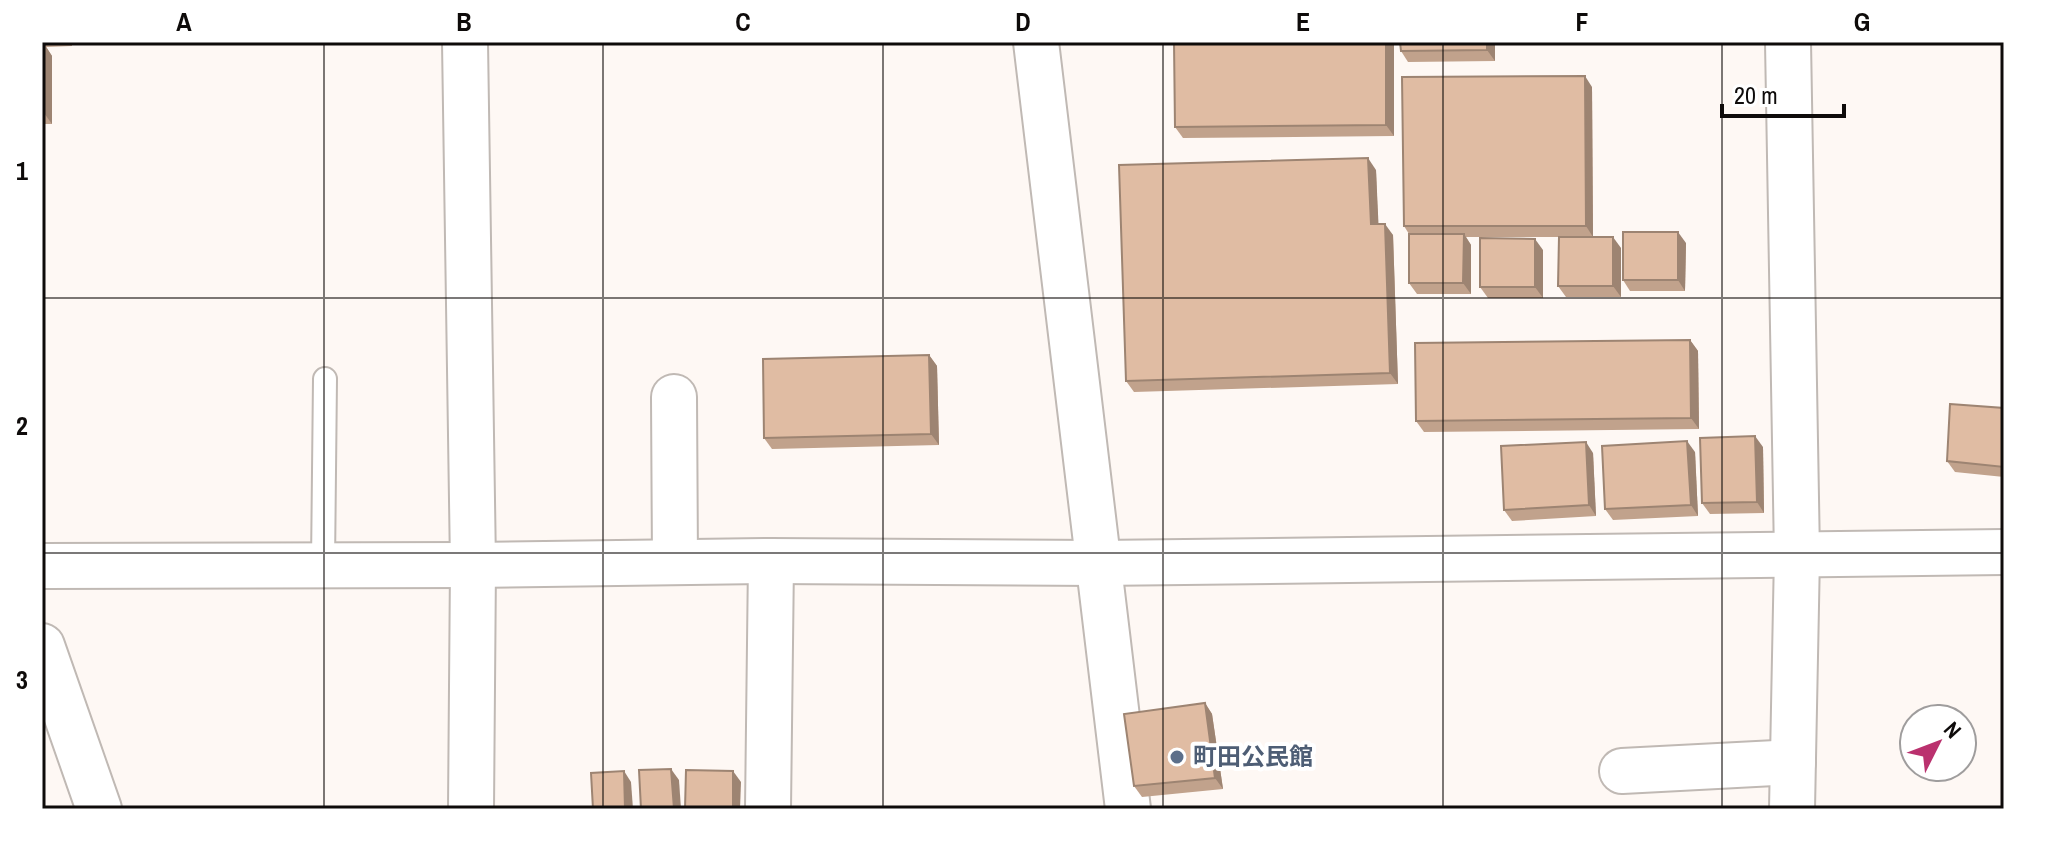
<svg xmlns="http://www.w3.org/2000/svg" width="2046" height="851" viewBox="0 0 2046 851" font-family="'Archivo Narrow','Noto Sans JP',sans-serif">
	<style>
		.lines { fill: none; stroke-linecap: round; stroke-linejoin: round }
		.service-casing { stroke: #c0b9b4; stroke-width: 26 }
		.minor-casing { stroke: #c0b9b4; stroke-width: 48 }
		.tertiary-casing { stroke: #c0b9b4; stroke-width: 48 }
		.service { stroke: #fff; stroke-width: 22 }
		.minor { stroke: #fff; stroke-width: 44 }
		.tertiary { stroke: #fff; stroke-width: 44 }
		.wall { fill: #c1a28c }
		.shaded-wall { fill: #9d8472 }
		.building { fill: #e0bca3; stroke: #9d8472; stroke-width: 2 }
		.grid { fill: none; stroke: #0e0b0a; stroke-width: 2; stroke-opacity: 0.55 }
		.service-dot { fill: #5c6f8a; stroke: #fff; stroke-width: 3 }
		.labels { text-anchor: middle; stroke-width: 8; stroke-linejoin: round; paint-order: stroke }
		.service-label { font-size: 24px; font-weight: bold; fill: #4e5e75; stroke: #fff; text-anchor: start }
		.neatline { fill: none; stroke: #0e0b0a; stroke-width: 3 }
		.grid-label { font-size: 26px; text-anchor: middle; font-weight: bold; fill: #0e0b0a }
	</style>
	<rect width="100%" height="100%" fill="#fef8f4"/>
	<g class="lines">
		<g class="service-casing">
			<polyline id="service" points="323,564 325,379"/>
		</g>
		<g class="minor-casing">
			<g id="minor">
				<polyline points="465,42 473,565 471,809"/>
				<polyline points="1788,42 1797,555 1792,809"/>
				<polyline points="674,397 675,562"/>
				<polyline points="42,566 473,565 771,561 1098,563 2004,552"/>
				<polyline points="42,646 99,809"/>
				<polyline points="1622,771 1793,762"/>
				<polyline points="768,809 771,561"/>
			</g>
		</g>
		<g class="tertiary-casing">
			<polyline id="tertiary" points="1036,42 1128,809"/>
		</g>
		<use href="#service" class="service"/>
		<use href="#minor" class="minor"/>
		<use href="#tertiary" class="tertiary"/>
	</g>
	<g class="wall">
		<polygon points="42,42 72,42 72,46 46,47 52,56 52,124 42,124"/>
		<polygon points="1394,42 1394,136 1183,138 1175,127"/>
		<polygon points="1495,42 1495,61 1408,62 1401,51"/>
		<polygon points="1592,87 1593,237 1621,248 1621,297 1566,297 1558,286 1559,237 1466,237 1471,245 1471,294 1417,294 1409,283 1409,234 1404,226"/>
		<polygon points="1376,170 1378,224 1393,235 1398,384 1134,392 1126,381"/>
		<polygon points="1686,243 1685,291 1630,291 1623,280"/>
		<polygon points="1543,250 1543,298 1488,298 1480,287"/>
		<polygon points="1690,340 1698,351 1699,429 1424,432 1416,421"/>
		<polygon points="929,355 937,366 939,445 772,449 764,438"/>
		<polygon points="2004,408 2004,477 1955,472 1947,461"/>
		<polygon points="1763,447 1764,513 1710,514 1702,503"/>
		<polygon points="1695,452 1698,516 1613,520 1605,509"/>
		<polygon points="1593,453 1596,516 1512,521 1504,510"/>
		<polygon points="1205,703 1212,714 1223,789 1142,797 1134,786"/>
	</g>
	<g class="shaded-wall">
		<polygon points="1386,42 1394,42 1394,136 1386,125"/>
		<polygon points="1487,42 1495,42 1495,61 1487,50"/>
		<polygon points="45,45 52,56 52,124 44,113"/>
		<polygon points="1585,76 1592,87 1593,237 1586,226"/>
		<polygon points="1368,158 1376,170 1379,235 1371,224"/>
		<polygon points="1385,224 1393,235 1398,384 1390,373"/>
		<polygon points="1678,232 1686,243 1685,291 1678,280"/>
		<polygon points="1464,234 1471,245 1471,294 1463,283"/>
		<polygon points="1613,237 1621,248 1621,297 1613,286"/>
		<polygon points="1535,239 1543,250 1543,298 1535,287"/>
		<polygon points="1690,340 1698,351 1699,429 1691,418"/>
		<polygon points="929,355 937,366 939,445 931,434"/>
		<polygon points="1755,436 1763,447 1764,513 1757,502"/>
		<polygon points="1687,441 1695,452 1698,516 1691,505"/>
		<polygon points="1586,442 1593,453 1596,516 1589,505"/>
		<polygon points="1205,703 1212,714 1223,789 1215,778"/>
		<polygon points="671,769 679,780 681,809 674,809"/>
		<polygon points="624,771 631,782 633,809 625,809"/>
		<polygon points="733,771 741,782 740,809 733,809"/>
	</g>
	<g class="building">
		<polygon points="1174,42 1386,42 1386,125 1175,127"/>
		<polygon points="1400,42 1487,42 1487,50 1401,51"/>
		<polygon points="42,45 45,45 44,113 42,113"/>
		<polygon points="1585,76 1586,226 1404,226 1402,77"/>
		<polygon points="1368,158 1371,224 1385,224 1390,373 1126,381 1119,165"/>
		<rect x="1623" y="232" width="55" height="48"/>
		<polygon points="1409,234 1464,234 1463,283 1409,283"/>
		<polygon points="1559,237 1613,237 1613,286 1558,286"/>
		<polygon points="1480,238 1535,239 1535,287 1480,287"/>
		<polygon points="1690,340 1691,418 1416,421 1415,343"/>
		<polygon points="929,355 931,434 764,438 763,359"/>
		<polygon points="1950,404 2004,408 2004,467 1947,461"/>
		<polygon points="1755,436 1757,502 1702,503 1700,438"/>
		<polygon points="1687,441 1691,505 1605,509 1602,446"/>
		<polygon points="1586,442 1589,505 1504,510 1501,446"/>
		<polygon points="1205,703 1215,778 1134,786 1124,714"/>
		<polygon points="671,769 674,809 641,809 639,770"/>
		<polygon points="686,770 733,771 733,809 685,809"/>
		<polygon points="624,771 625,809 593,809 591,773"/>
	</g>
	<path class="grid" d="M324,42v767M603,42v767M883,42v767M1163,42v767M1443,42v767M1722,42v767M42,298h1962M42,553h1962"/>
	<circle class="service-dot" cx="1177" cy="757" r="8"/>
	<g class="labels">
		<g class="service-label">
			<text x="1193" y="765">町田公民館</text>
		</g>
	</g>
	<rect width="2046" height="851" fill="none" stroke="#ffffff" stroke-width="88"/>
	<g transform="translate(1938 743) rotate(48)"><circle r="38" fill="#ffffff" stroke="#9f9d9d" stroke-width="2"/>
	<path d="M0-6L14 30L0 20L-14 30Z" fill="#ba316e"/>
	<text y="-12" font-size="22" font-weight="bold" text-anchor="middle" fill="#0e0b0a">N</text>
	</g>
	<path d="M1722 104v12h122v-12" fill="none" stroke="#0e0b0a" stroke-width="4"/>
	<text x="1734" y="104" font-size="24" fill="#0e0b0a" stroke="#ffffff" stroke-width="6" paint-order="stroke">20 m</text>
	<rect x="44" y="44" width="1958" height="763" class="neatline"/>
	<g class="grid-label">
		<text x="184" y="31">A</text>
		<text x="464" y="31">B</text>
		<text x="743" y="31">C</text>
		<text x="1023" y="31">D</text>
		<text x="1303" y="31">E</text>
		<text x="1582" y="31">F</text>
		<text x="1862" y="31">G</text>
		<text x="22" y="180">1</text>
		<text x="22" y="435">2</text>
		<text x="22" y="689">3</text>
	</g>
</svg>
